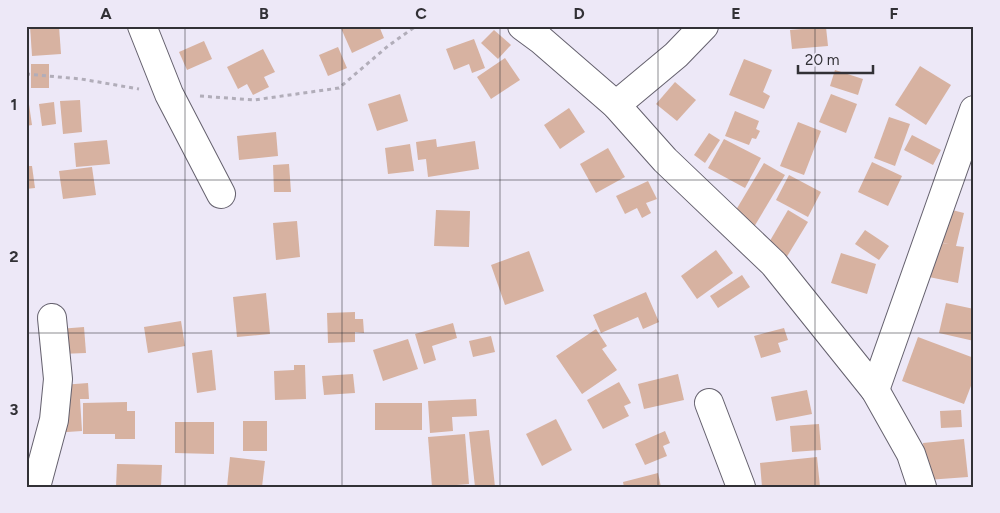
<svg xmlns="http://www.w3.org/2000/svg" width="1000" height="513" viewBox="0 0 1000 513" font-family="Figtree,sans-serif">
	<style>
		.building { fill: #d7b2a1 }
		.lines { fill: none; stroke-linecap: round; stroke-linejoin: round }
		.minor-casing { stroke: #65616e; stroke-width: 30 }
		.path { stroke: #b1adb9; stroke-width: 3; stroke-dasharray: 4 4; stroke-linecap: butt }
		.minor { stroke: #fff; stroke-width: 28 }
		.grid { fill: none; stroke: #323136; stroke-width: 1; stroke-opacity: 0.55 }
		.neatline { fill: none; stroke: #323136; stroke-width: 2 }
		.grid-label { font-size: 16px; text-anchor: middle; font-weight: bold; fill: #323136 }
	</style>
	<rect width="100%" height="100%" fill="#ede8f7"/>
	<g class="building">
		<polygon points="30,26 59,26 61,54 32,56"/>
		<polygon points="340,26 379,26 384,38 352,53"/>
		<polygon points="826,27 828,46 792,49 790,30"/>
		<polygon points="494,30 511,45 498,59 481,43"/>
		<polygon points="474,39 485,68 472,73 469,64 454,70 446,49"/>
		<polygon points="204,41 212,59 187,70 179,52"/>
		<polygon points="338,47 347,68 328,76 319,55"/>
		<polygon points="263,49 275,72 264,77 269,87 253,95 247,84 238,89 227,67"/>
		<polygon points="505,58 520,80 491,99 477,77"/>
		<polygon points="744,59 772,70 763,92 770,96 764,109 729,95"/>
		<rect x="31" y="64" width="18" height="24"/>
		<polygon points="920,66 951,85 926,125 895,105"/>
		<polygon points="835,70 863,79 858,95 830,86"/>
		<polygon points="675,82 696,100 677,121 656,104"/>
		<polygon points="26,84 32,125 26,126"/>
		<polygon points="400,94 408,121 377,131 368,104"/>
		<polygon points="831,94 857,104 846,133 819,122"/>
		<polygon points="80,100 82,132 63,134 60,101"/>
		<polygon points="54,102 56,124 42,126 39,104"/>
		<polygon points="569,108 585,132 560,149 544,125"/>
		<polygon points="735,111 759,121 756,129 760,131 756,139 752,138 749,145 725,136"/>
		<polygon points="889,117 910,124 895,166 874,158"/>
		<polygon points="798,122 821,131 804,175 780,166"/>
		<polygon points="276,132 278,156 239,160 237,136"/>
		<polygon points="709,133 720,140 705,163 694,155"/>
		<polygon points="912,135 941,150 933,165 904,150"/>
		<polygon points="436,139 437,147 475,141 479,169 428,177 426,159 418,160 416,142"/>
		<polygon points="724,139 761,158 745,188 708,168"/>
		<polygon points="107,140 110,164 76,167 74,143"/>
		<polygon points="410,144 414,171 388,174 385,148"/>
		<polygon points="608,148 625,177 596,193 580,164"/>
		<polygon points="872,162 902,176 888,206 858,192"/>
		<polygon points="764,163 785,175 754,227 733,215"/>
		<polygon points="289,164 291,192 274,192 273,165"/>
		<polygon points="26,166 32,166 35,188 26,189"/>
		<polygon points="92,167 96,195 63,199 59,171"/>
		<polygon points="789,175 821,192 808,217 776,200"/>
		<polygon points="648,181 657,199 646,203 651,213 642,218 637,208 625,214 616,196"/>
		<polygon points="948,209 964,213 956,246 964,247 958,283 929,277 936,242 949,244 940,242"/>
		<polygon points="436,210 470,211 469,247 434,246"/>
		<polygon points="788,210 808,222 783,263 764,251"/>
		<polygon points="297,221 300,257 276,260 273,223"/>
		<polygon points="865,230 889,246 879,260 855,244"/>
		<polygon points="716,250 733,273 697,299 681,276"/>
		<polygon points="529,251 544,291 505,305 491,265"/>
		<polygon points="841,253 876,264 867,294 831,283"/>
		<polygon points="742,275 750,287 718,308 710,296"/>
		<polygon points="646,292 659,322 643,329 638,317 601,333 593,315"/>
		<polygon points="266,293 270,334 237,337 233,297"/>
		<polygon points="946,303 974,309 974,341 939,333"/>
		<polygon points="355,312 355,319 363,319 364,333 355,332 355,342 328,343 327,313"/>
		<polygon points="181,321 185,346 148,353 144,327"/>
		<polygon points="453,323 457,338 432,346 436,360 424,364 415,334"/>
		<polygon points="84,327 86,353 60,354 59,329"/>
		<polygon points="784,328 788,340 778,343 781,352 761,358 754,336"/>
		<polygon points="596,329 607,346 602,349 617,370 582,394 556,356"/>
		<polygon points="491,336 495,352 473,357 469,341"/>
		<polygon points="918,337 974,358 974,378 964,404 902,381"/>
		<polygon points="408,339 418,369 383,381 373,350"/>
		<polygon points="212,350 216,390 197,393 192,353"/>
		<polygon points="294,365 305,365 306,399 275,400 274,371 294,370"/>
		<polygon points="353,374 355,393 324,395 322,376"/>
		<polygon points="678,374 684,400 644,409 638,384"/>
		<polygon points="619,382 631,403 624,406 629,416 603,429 587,400"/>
		<polygon points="88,383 89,399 80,399 82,431 52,433 49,386"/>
		<polygon points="807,390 812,414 776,421 771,397"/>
		<polygon points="476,399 477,416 452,417 453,431 430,433 428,401"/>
		<polygon points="127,402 127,411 135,411 135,439 115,439 115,434 83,434 83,403"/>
		<rect x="375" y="403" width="47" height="27"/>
		<polygon points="961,410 962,427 941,428 940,411"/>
		<polygon points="556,419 572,450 542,466 526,434"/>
		<rect x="243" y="421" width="24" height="30"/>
		<polygon points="175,422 214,422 214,454 175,453"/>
		<polygon points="819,424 821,450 792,452 790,426"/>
		<polygon points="489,430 495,487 475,487 469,432"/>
		<polygon points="665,431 670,443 663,446 667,456 645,465 635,444"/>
		<polygon points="465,434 469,484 432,487 428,437"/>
		<polygon points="964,439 968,477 927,480 923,443"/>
		<polygon points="230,457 265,461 262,487 227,487"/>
		<polygon points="817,457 820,487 762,487 760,463"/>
		<polygon points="117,464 162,465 161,487 116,487"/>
		<polygon points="658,473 661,487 624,487 623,482"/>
	</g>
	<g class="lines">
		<g class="minor-casing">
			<g id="minor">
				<polyline points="142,26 169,94 221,194"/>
				<polyline points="522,26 541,40 616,105 665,160 774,264 875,390 911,454 922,487"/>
				<polyline points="616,105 676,55 704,26"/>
				<polyline points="875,390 974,110"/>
				<polyline points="709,403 741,487"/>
				<polyline points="36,487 54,420 58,379 52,318"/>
			</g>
		</g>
		<g class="path">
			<polyline points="26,74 81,79 139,89"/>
			<polyline points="200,96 254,100 339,88 388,46 416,26"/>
		</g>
		<use href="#minor" class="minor"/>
	</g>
	<path class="grid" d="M185,26v461M342,26v461M500,26v461M658,26v461M815,26v461M26,180h948M26,333h948"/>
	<rect width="1000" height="513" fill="none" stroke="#ede8f7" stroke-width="55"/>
	<path d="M798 65v8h75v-8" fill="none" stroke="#323136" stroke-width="2.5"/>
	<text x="805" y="65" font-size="15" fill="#323136" stroke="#ede8f7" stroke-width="4" paint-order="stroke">20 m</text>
	<rect x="28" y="28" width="944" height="458" class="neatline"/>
	<g class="grid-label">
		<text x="106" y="19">A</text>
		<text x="264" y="19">B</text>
		<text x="421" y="19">C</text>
		<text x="579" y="19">D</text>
		<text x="736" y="19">E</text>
		<text x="894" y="19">F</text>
		<text x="14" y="110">1</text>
		<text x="14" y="262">2</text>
		<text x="14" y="415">3</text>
	</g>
</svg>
